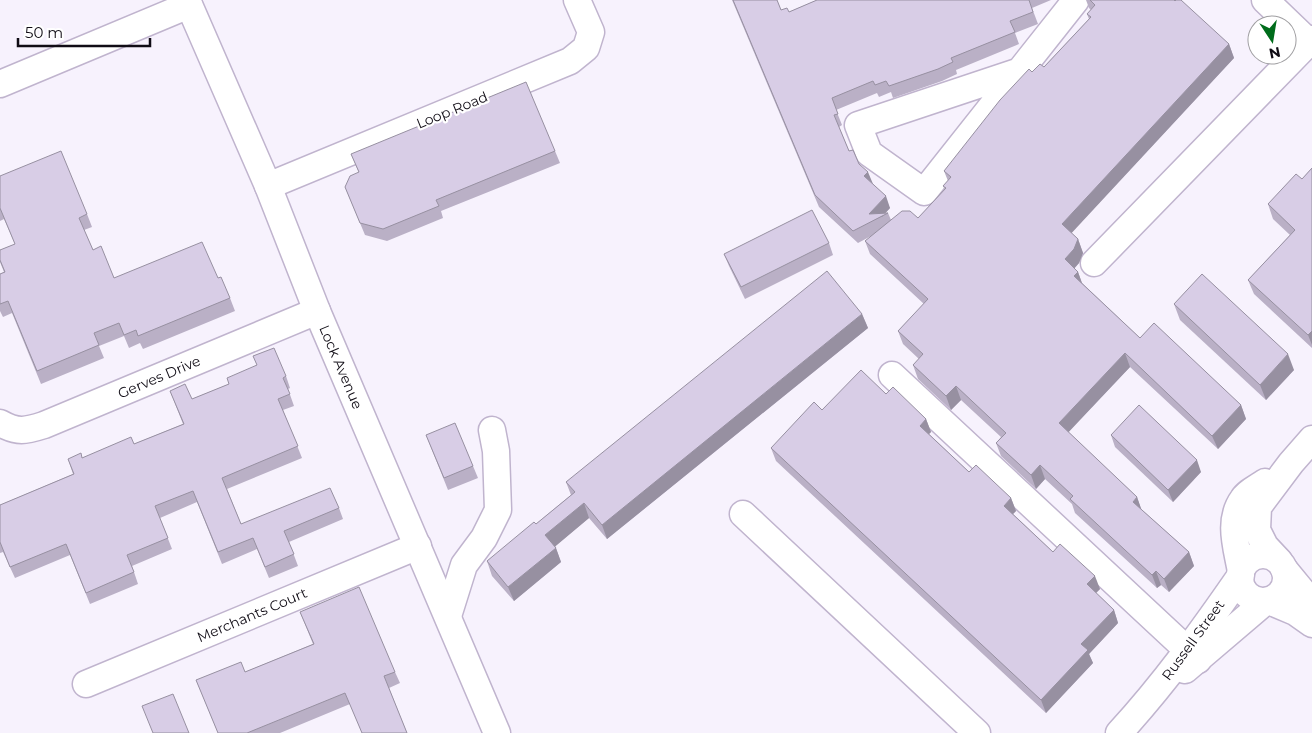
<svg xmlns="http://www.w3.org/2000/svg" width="1312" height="733" viewBox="0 0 1312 733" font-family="Montserrat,sans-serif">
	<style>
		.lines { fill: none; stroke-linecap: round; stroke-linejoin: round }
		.minor-casing { stroke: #c0b4ce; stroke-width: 29 }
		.minor { stroke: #fff; stroke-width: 26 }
		.wall { fill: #bab0c6 }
		.shaded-wall { fill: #9790a1 }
		.building { fill: #d8cde6; stroke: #9790a1 }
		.labels { text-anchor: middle; stroke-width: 4.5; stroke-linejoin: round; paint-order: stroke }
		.street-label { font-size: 14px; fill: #100c15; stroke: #fff }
	</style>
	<rect width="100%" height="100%" fill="#f7f2fd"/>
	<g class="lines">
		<g class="minor-casing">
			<g id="minor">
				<polyline points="187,0 268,186 317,311 497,733"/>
				<polyline points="1265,0 1312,45"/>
				<polyline points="1020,71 858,125 869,153 924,192 1076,0"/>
				<polyline points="0,84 189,5"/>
				<polyline points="268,186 570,61 586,48 591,32 577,0"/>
				<polyline points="1094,263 1312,39"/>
				<polyline points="892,375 1198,660"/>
				<path d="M0,423c18,10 25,8 44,2l273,-114"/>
				<polyline points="743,514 977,733"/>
				<circle cx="1263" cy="578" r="23"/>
				<polyline points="1279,561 1265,546 1257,530 1258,507 1291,463 1312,439"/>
				<polyline points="1284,569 1312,603"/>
				<path d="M1241,572c-4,-24 -14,-51 2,-73 4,-7 15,-12 22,-17"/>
				<polyline points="1269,601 1295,612 1312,624"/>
				<polyline points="448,616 464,565 484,538 498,510 496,451 492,430"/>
				<polyline points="1185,670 1266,601"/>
				<polyline points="86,684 418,546"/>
				<path d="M1119,733c45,-49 84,-103 122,-158"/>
			</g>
		</g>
		<use href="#minor" class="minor"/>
	</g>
	<g class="wall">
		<polygon points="732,0 777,0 781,10 789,12 817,0 1051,0 1032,8 1038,24 1015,33 1019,44 956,70 957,74 942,81 893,98 891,92 879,97 877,93 836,110 842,125 839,127 849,151 859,164 890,208 885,213 888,213 891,220 918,218 945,190 943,186 948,181 944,171 1032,72 1044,67 1089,19 1087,14 1091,10 1089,8 1086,0 1174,0 1229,44 1234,58 1071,233 1078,239 1083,253 1079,263 1074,269 1078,272 1082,283 1140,338 1241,405 1246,419 1218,449 1130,367 1068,432 1137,497 1141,509 1189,552 1194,566 1169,592 1161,585 1157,588 1075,513 1072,504 1045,479 1036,489 1001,456 996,443 1001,437 961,400 951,410 918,379 913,365 919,359 903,344 898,331 924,304 870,254 865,241 871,236 858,243 819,207"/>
		<polygon points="555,151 560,163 441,211 443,218 387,241 365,235 345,187 359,173 351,154"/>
		<polygon points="1312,168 1312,348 1254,294 1248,280 1290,235 1273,219 1268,204 1302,179"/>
		<polygon points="0,176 87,214 92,227 84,230 93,250 114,278 218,278 230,298 235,311 143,349 140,343 129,348 124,336 99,346 104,358 41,384 12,313 3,317 0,311 0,274 4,272 0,262 0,250 15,244 4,219 0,221"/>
		<polygon points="829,243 833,255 745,299 729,266 724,254"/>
		<polygon points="1174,304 1294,370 1266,400 1180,320"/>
		<polygon points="862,314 868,328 607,539 589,518 555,546 561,562 514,601 492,576 487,561 536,524 571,495 566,482"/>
		<polygon points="253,356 286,376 290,388 288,389 294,406 283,410 302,458 227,489 241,524 339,508 343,519 289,542 298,566 269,578 257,549 222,564 197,502 160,518 172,549 132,566 138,584 90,604 70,555 15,578 3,552 0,553 0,505 73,474 68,459 82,458 134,444 183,424 170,391 192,399 229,384 257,365"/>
		<polygon points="886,394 926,419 931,432 929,434 969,472 1011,498 1016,511 1013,514 1053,552 1100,589 1096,593 1114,610 1118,623 1089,654 1093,663 1046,713 776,461 771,448 822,410"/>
		<polygon points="426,435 473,466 478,478 448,490"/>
		<polygon points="1111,435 1201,472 1173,502 1115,447"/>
		<polygon points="300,612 395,672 400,683 389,688 407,733 362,733 350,704 280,733 218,733 196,680 245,672 313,644"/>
	</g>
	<g class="shaded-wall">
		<polygon points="1229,44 1234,58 1067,238 1062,224"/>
		<polygon points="868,172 873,184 864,176"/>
		<polygon points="886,196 890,208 882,217 869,214"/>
		<polygon points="1078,239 1083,253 1079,263 1070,273 1065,259"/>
		<polygon points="1078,272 1083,286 1074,276"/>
		<polygon points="862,314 868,328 607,539 602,525"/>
		<polygon points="1312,331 1312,345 1308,335"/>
		<polygon points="1125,353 1130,367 1064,437 1059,423"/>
		<polygon points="1288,354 1294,370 1266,400 1260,385"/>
		<polygon points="956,386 961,400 951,410 946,396"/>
		<polygon points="1241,405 1246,419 1218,449 1212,436"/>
		<polygon points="926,419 931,432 924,439 920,426"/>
		<polygon points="1197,460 1201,472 1173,502 1168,490"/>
		<polygon points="1040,465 1045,479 1036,489 1031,475"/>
		<polygon points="1137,497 1142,511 1133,502"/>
		<polygon points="1011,498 1016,511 1009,518 1004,506"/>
		<polygon points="584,503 589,518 551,550 545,535"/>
		<polygon points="556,548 561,562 514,601 508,587"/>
		<polygon points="1189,552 1194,566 1169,592 1164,579"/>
		<polygon points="1156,571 1161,585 1157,588 1152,575"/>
		<polygon points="1095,576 1100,589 1092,597 1087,584"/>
		<polygon points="1114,610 1118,623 1089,654 1093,663 1046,713 1041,700 1081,644"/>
	</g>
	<g class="building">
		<polygon points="733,0 777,0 781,10 787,8 789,12 817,0 1029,0 1033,12 1010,21 1015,32 951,58 953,62 938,69 889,86 886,81 875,85 873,81 832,98 838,114 834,115 849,151 853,150 859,164 868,172 864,176 886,196 869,214 888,213 853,231 815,195"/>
		<polygon points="1090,0 1174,0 1175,1 1176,0 1181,0 1229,44 1062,224 1078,239 1074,249 1065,259 1078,272 1074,276 1140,338 1154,323 1241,405 1212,436 1125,353 1059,423 1137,497 1133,502 1189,552 1164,579 1156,571 1152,575 1070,499 1073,496 1040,465 1031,475 996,443 1006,433 956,386 946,396 913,365 923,354 898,331 928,299 865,241 902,211 910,211 918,218 946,188 943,186 951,177 944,171 1000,100 1029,69 1032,72 1040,64 1044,67 1091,17 1087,14 1095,5"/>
		<polygon points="526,82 555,151 436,200 439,206 383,229 360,223 345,187 350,176 359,172 351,154"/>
		<polygon points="61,151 87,214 79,218 93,250 101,246 114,278 202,242 218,278 221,277 230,298 138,336 136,330 124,335 119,323 94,333 99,345 37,371 8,301 0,304 0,274 5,272 0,260 0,250 15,244 0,208 0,176"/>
		<polygon points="1312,168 1312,331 1308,335 1248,280 1295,230 1268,204 1296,174 1302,179"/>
		<polygon points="812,210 829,243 741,287 724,254"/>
		<polygon points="827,271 862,314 602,525 584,503 545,535 556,548 508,587 487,561 534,522 536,524 575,492 566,482"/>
		<polygon points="1202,274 1288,354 1260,385 1174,304"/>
		<polygon points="274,348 286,376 283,378 290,394 278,399 298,446 222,478 241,524 330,488 339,508 284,531 294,554 265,567 253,538 218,552 193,491 155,506 168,538 127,555 134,572 86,593 66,544 10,567 0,542 0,505 74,474 68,459 81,453 82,458 131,437 134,444 184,424 170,391 185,384 192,399 229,384 227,378 257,365 253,356"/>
		<polygon points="861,370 886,394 893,387 926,419 920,426 969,472 976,465 1011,498 1004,506 1053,552 1060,544 1095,576 1087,584 1114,610 1081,644 1088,650 1041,700 771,448 814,402 822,410"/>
		<polygon points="1139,405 1197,460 1168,490 1111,435"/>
		<polygon points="455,423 473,466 444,478 426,435"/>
		<polygon points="359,587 395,672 384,676 407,733 362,733 345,693 247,733 218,733 196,680 241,662 245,672 314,644 300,612"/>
		<polygon points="173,694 189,733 153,733 142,706"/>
	</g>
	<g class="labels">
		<g class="street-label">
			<text transform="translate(452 110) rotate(-22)" y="5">Loop Road</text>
			<text transform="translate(341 367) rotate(67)" y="5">Lock Avenue</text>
			<text transform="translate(159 377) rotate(-23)" y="5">Gerves Drive</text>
			<text transform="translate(252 615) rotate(-23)" y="5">Merchants Court</text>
			<text transform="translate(1193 640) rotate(-54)" y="5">Russell Street</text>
		</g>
	</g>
	<g transform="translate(1272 40) rotate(168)"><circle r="24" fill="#ffffff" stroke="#9f9ea1"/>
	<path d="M0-4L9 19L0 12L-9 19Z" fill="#006c1b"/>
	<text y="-8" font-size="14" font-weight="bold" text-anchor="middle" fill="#100c15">N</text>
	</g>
	<path d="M18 38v8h132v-8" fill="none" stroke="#100c15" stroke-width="2.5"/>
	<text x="25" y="38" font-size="15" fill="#100c15" stroke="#ffffff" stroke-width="4" paint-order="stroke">50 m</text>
</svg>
